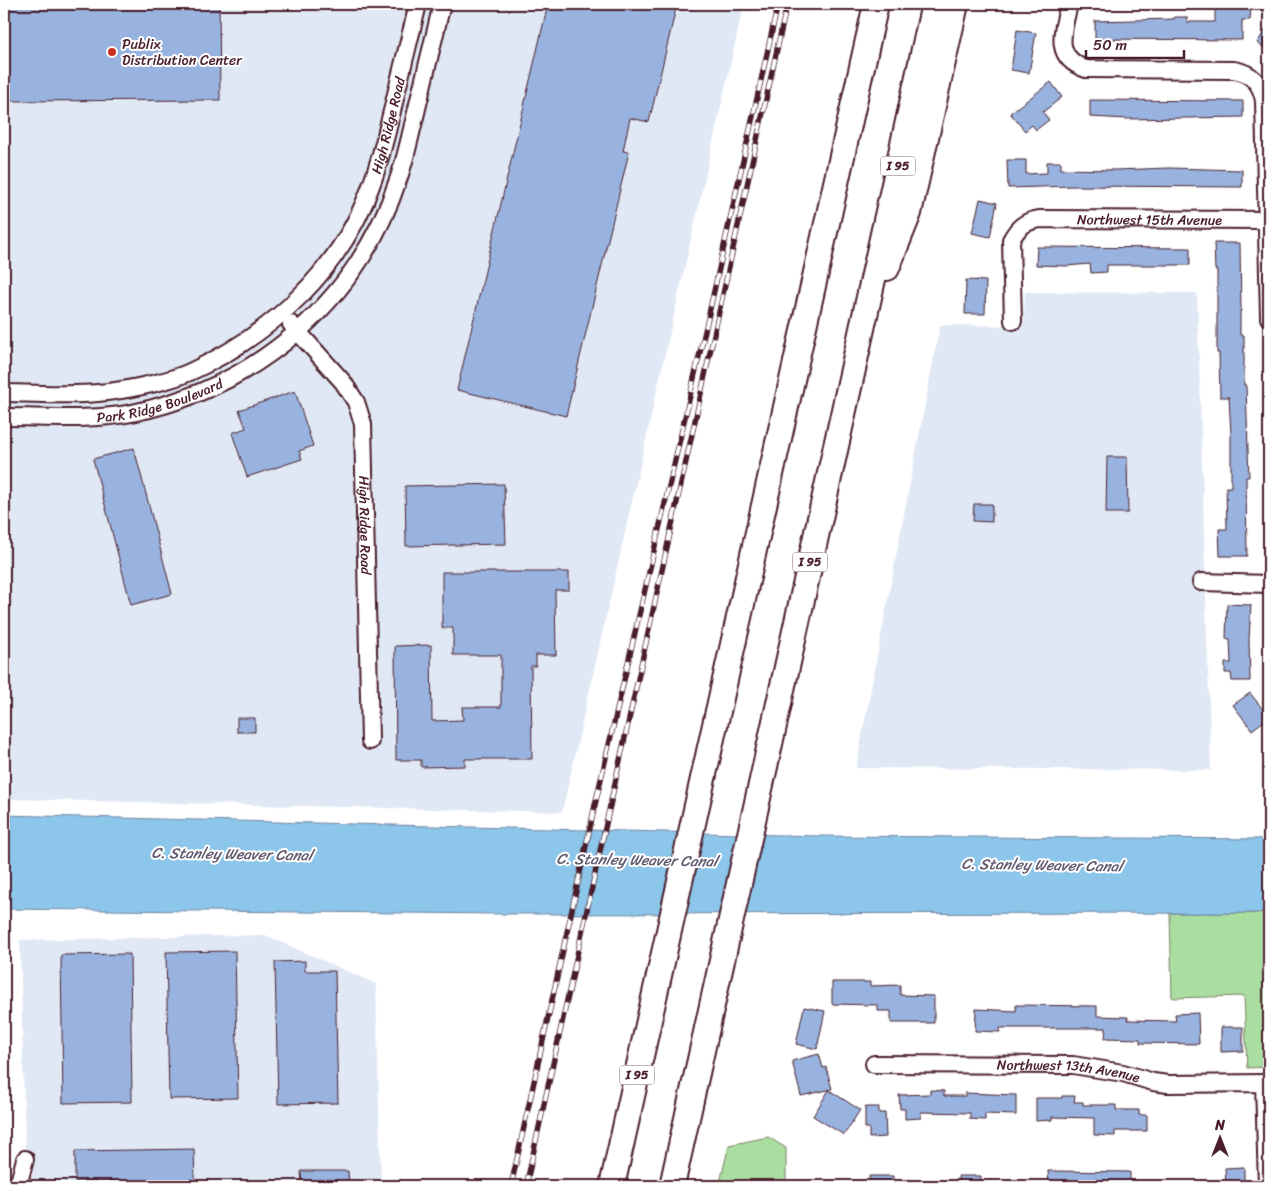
<svg xmlns="http://www.w3.org/2000/svg" width="1273" height="1190" viewBox="0 0 1273 1190" font-family="Sriracha,sans-serif">
<style>
.built{fill:#e0e8f5}
.green{fill:#aadea0;stroke:#7a7e66}
.water{fill:#8cc6eb;stroke:#72839e}
.building{fill:#98b3df;stroke:#4a1f2b}
.lines{fill:none;stroke-linecap:round;stroke-linejoin:round}
.minor-casing{stroke:#4a1f2b;stroke-width:20}
.highway-casing{stroke:#4a1f2b;stroke-width:28}
.minor{stroke:#fff;stroke-width:16}
.highway{stroke:#fff;stroke-width:24}
.rail-casing{stroke:#4a1f2b;stroke-width:5.5}
.rail{stroke:#fff;stroke-width:4;stroke-dasharray:11;stroke-linecap:butt}
.poi-dot{fill:#c8321e;stroke:#fff;stroke-width:2}
.labels{text-anchor:middle;dominant-baseline:central;stroke-width:4;stroke-linejoin:round;paint-order:stroke}
.shield{fill:#fff;stroke:#80626b;stroke-width:1}
.shield-label{font-size:12px;font-weight:bold;fill:#4a1f2b}
.poi-label{font-size:14px;fill:#4a1f2b;stroke:#fff;text-anchor:start}
.street-label{font-size:14px;fill:#4a1f2b;stroke:#fff}
.water-label{font-size:15px;font-style:italic;fill:#61596e;stroke:#fff}
</style>
<rect width="100%" height="100%" fill="#fff"/>
<filter id="ink" filterUnits="userSpaceOnUse"><feTurbulence type="fractalNoise" baseFrequency=".02" numOctaves="2"/><feDisplacementMap in="SourceGraphic" scale="10" xChannelSelector="R" yChannelSelector="G"/><feConvolveMatrix kernelMatrix="1 2 1 2 8 2 1 2 1" color-interpolation-filters="sRGB"/></filter>
<g filter="url(#ink)">
<path class="built" d="M4 4H744L562 812 4 799Z
M1025 292 1197 293 1211 770 856 768 940 325 1023 326Z
M265 935 376 984 381 1186H26L20 940Z"/>
<path class="green" d="M1170 913H1269V1067L1247 1068 1244 996 1172 998Z
M768 1137 786 1148V1186H719L729 1145Z"/>
<path class="water" d="M4 815 819 836 1269 839V913L500 914 4 909Z"/>
<path class="building" d="M4 4H219L220 100 4 101Z
M548 4H677L649 122 630 118 623 151 629 152 566 416 457 390Z
M1239 7H1251L1250 20H1242V40L1095 39V21L1174 19V17H1187V22H1215V8H1239Z
M1269 24V51L1257 43Z
M1017 30 1036 33 1029 73 1011 70Z
M1051 82 1062 97 1043 112 1049 120 1036 130 1032 125 1025 131 1010 113Z
M1090 100 1243 101V117L1128 119 1090 117Z
M1007 160H1026V174L1047 173V162H1061V169L1115 170 1169 168 1242 170V187L1073 186 1008 188Z
M980 199 997 203 990 237 972 233Z
M1214 243H1240L1241 311H1240V335H1244V385H1246L1248 449 1249 477H1246L1247 556H1220L1219 529H1227L1226 487H1231V435L1229 397H1220L1219 353H1217V270H1215Z
M1037 247 1190 248V265H1107V272L1091 273 1090 264 1066 266 1036 265Z
M966 280 986 281 985 314H965Z
M295 391 313 446 299 451 302 459 247 477 232 433 246 428 239 410Z
M134 448 172 594 131 605 93 459Z
M1107 457H1127L1128 513H1106Z
M504 484 506 544 406 546 405 486Z
M974 504H992V522L973 521Z
M442 572H569V590H555L556 655H536V666H531L532 759H465V766L421 767V760H396L395 646 431 645 432 721 463 720 462 707H501V655H453V628H442Z
M1227 604 1251 605 1249 640 1250 681H1232L1231 673H1225V663H1231L1230 639H1226Z
M1250 693 1269 717 1252 730 1233 705Z
M237 718H255V732H237Z
M235 951 238 1098 169 1099 166 952Z
M130 954 132 1102 63 1103 61 955Z
M305 961V971H335L338 1103 278 1104 275 962Z
M832 982H870V986L900 985V995L934 996V1023H891V1011H878V1005L832 1004Z
M1016 1005 1097 1006V1016L1128 1017 1127 1020 1176 1021 1175 1014 1198 1013 1199 1044 1140 1043V1039L1105 1038 1106 1028H1000V1032L975 1031 976 1009 1016 1011Z
M804 1007 825 1011 817 1049 796 1044Z
M1221 1027H1243V1051L1221 1052Z
M819 1054 823 1068 826 1067 832 1089 801 1096 792 1061Z
M829 1090 860 1110 844 1135 813 1116Z
M930 1090 944 1091V1096H965V1093L1016 1095V1115L985 1114V1120L970 1119V1113L921 1112V1118L905 1119V1109H900L899 1095 930 1094Z
M1062 1096H1075L1074 1102H1083V1105H1116V1110H1139V1115H1147V1131H1115V1136L1094 1135V1118L1052 1117V1120L1036 1121V1098H1062Z
M865 1107H879V1113H885L886 1137 869 1138V1128H865Z
M194 1149 195 1180 75 1182V1151Z
M1244 1167V1186H1226L1225 1168Z
M301 1171H348L349 1186H302Z
M1048 1171 1130 1172V1186H1049Z
M869 1176H893V1186H870Z
M958 1176H981V1186H959Z"/>
<g class="lines">
<defs>
<g id="minor">
<path d="M1069 4C1063 31 1052 57 1086 69L1234 70C1252 73 1261 83 1264 101L1269 318"/>
<path id="s1" d="M1013 321 1011 240C1018 227 1025 221 1040 219L1267 220"/>
<path id="s2" d="M291 324 343 382 356 402 363 424 370 741"/>
<path id="s3" d="M4 393C35 393 67 396 98 393 123 391 168 382 190 372 271 335 343 268 372 183 381 158 387 132 393 107 401 72 410 38 418 4"/>
<path id="s4" d="M4 417C46 417 91 421 132 413 257 387 358 301 398 180 405 161 409 141 414 121 423 82 433 43 442 4"/>
<path d="M1201 582 1269 584"/>
<path id="s5" d="M874 1064 1073 1065 1123 1073 1153 1082 1168 1084 1264 1083 1269 1084"/>
<path d="M1264 1083 1267 1186"/>
<path d="M18 1186 25 1159"/>
</g>
<path id="highway" d="M887 268 909 213 956 4
M612 1186 876 4
M672 1186 934 4"/>
</defs>
<use href="#minor" class="minor-casing"/>
<use href="#highway" class="highway-casing"/>
<use href="#minor" class="minor"/>
<use href="#highway" class="highway"/>
<defs>
<path id="rail" d="M511 1186 595 805 708 318 778 4
M526 1186 787 4"/>
</defs>
<use href="#rail" class="rail-casing"/>
<use href="#rail" class="rail"/>
</g>
</g>
<circle class="poi-dot" cx="112" cy="52" r="5"/>
<g class="labels">
<g class="shield">
<rect x="880.5" y="156.5" width="35" height="19" rx="4"/>
<rect x="792.5" y="552.5" width="35" height="19" rx="4"/>
<rect x="619.5" y="1065.5" width="35" height="19" rx="4"/>
</g>
<g class="shield-label">
<text x="898" y="166">I 95</text>
<text x="810" y="562">I 95</text>
<text x="637" y="1075">I 95</text>
</g>
<g class="poi-label">
<text x="122" y="44">Publix<tspan x="122" dy="16">Distribution Center</tspan></text>
</g>
<g class="street-label">
<text stroke="none"><textPath href="#s3" startOffset="518">High Ridge Road</textPath></text>
<text stroke="none"><textPath href="#s1" startOffset="228">Northwest 15th Avenue</textPath></text>
<text stroke="none"><textPath href="#s4" startOffset="158">Park Ridge Boulevard</textPath></text>
<text stroke="none"><textPath href="#s2" startOffset="226">High Ridge Road</textPath></text>
<text stroke="none"><textPath href="#s5" startOffset="195">Northwest 13th Avenue</textPath></text>
</g>
<g class="water-label">
<text transform="translate(232 854) rotate(1)">C. Stanley Weaver Canal</text>
<text transform="translate(637 860) rotate(1)">C. Stanley Weaver Canal</text>
<text transform="translate(1042 865) rotate(1)">C. Stanley Weaver Canal</text>
</g>
</g>
<rect width="1273" height="1190" fill="none" stroke="#fff" stroke-width="20"/>
<rect x="10" y="10" width="1253" height="1170" fill="none" stroke="#4a1f2b" stroke-width="2" filter="url(#ink)"/>
<g transform="translate(1220 1138)" stroke="#ffffff" stroke-width="4" paint-order="stroke">
<path d="M0-4L9 19L0 12L-9 19Z" fill="#4a1f2b"/>
<text y="-8" font-size="14" font-weight="bold" text-anchor="middle" fill="#4a1f2b">N</text>
</g>
<path d="M1086 50v8h98v-8" fill="none" stroke="#4a1f2b" stroke-width="2.5"/>
<text x="1093" y="50" font-size="15" fill="#4a1f2b" stroke="#ffffff" stroke-width="4" paint-order="stroke">50 m</text>
</svg>
